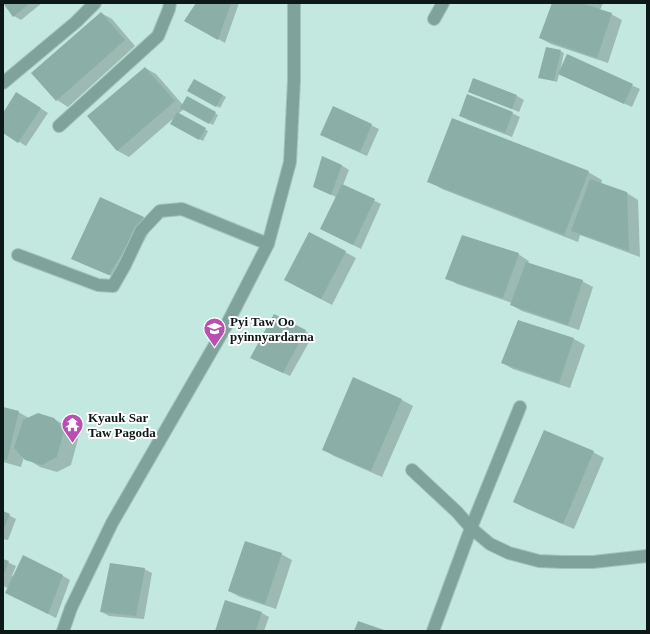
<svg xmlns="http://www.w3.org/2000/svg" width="650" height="634" viewBox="0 0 650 634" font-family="'Times New Roman',serif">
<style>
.shadow{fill:#0003}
.building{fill:#8bafa7}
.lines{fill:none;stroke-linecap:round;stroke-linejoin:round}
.minor-casing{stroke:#a2c3bb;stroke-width:14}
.minor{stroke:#7fa39b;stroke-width:12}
.labels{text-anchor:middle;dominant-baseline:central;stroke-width:4;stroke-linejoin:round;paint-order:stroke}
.poi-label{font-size:13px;font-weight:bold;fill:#0c1917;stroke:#fff;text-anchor:start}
</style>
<rect width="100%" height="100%" fill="#c3e8df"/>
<path class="shadow" d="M4 3H42L21 20 14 16Z
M197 3H239L225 43 185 20Z
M553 3H603L600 10 611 14 622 20 608 63 551 44 540 38Z
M101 13 112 19 135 46 68 107 57 100Z
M560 51 564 53 560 71 568 56 640 89 632 107 559 74 557 82 540 77Z
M145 68 156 74 183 105 187 97 218 115 213 125 184 109 178 114 208 131 203 141 171 124 175 117 129 157 118 151 89 117Z
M194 80 226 97 220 108 189 91Z
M469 91 517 96 524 100 519 112 477 95Z
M24 98 48 113 26 146 3 132V115Z
M334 107 379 129 367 156 329 139Z
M512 113 520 117 512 137 468 120 460 115Z
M341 165 349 170 343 185 381 204 361 249 321 229 336 197 322 190Z
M588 172 602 180 601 184 627 193 638 200 640 257 580 235 578 242 442 189 428 181Z
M100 198 144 218 154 224 121 280 83 264 72 258Z
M345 252 356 258 332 305 296 286Z
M518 254 529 261 528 263 582 281 593 287 579 330 522 311 511 305 512 303 457 284 447 278Z
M519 321 574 339 585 345 570 388 513 369 502 363Z
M305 331 313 335 290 376 259 362Z
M354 379 402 400 413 406 382 477 334 456 323 449Z
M3 408 18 412 29 418 54 419 68 427 78 439 71 465 57 472 40 467 24 457 21 467 3 462Z
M593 452 604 458 574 529 525 508 514 502Z
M3 512 16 519 8 540 3 539Z
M281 554 292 560 276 609 240 597 229 591Z
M3 560 16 566 12 576 14 577 63 576 70 580 56 618 13 596 8 588 3 586Z
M144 569 152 573 144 619 109 616 102 612Z
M262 613 269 617 264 631H216Z"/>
<path class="building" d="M3 3H30L13 17Z
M196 3H231L218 40 184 21Z
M552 3H581L612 13 597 58 539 38Z
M101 12 125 40 56 101 31 73Z
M546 47 561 50 554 81 538 78Z
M567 54 633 84 624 104 558 74Z
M145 67 175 101 117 151 87 116Z
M473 78 517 95 512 109 468 92Z
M194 79 223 95 216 107 187 91Z
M16 92 41 108 18 143 3 133V113Z
M467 94 513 112 505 133 459 116Z
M187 96 216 112 209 124 180 108Z
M333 106 372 124 360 152 320 135Z
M177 112 206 128 199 140 170 124Z
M452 118 589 171 564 235 427 182Z
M322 156 342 165 331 195 313 187Z
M590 179 627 192 629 251 571 231Z
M342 184 375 199 353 245 320 229Z
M100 197 144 217 109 275 71 259Z
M309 232 346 251 321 299 284 280Z
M462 235 519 253 503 298 445 279Z
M526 262 583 280 568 325 510 305Z
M274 314 306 330 283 373 250 358Z
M518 320 574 338 559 383 501 363Z
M353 377 402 399 371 471 322 450Z
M3 407 19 411 7 460 3 459Z
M38 413 54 418 64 430 57 457 42 465 25 460 14 448 23 420Z
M544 430 594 451 563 524 513 502Z
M3 511 10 514 3 530Z
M245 541 282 553 265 604 228 591Z
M23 555 63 575 48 614 5 593Z
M3 559 9 561 3 576Z
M110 563 145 568 136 616 100 612Z
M225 600 262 612 256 631H215Z
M358 621 387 631H354Z"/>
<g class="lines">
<defs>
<path id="minor" d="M434 19 443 3
M3 83 76 22 95 3
M59 126 158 36 169 9 170 3
M18 255 98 285 113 286 125 265 141 231 160 211 182 209 268 244
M412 470 457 512 471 528 490 544 509 553 539 561 562 562H593L647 556
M63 631 71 608 112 523 227 324 268 244 290 162 294 80V3
M433 631 471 528 520 407"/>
</defs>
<use href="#minor" class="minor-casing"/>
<use href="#minor" class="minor"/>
</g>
<defs>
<symbol id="school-pin" viewBox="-11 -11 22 30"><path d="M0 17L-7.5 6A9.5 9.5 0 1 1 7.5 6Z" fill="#b84fb2" stroke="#fff"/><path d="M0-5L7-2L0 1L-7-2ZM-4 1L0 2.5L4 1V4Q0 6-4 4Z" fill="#fff"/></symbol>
<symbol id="temple-pin" viewBox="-11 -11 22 30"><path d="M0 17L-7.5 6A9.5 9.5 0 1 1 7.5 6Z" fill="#b84fb2" stroke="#fff"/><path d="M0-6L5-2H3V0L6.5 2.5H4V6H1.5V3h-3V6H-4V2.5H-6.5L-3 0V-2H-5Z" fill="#fff"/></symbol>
</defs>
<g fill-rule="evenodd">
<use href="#school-pin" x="202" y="316" width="25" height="34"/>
<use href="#temple-pin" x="60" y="412" width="25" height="34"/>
</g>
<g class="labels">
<g class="poi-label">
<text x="230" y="321">Pyi Taw Oo<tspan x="230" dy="15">pyinnyardarna</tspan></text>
<text x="88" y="417">Kyauk Sar<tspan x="88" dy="15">Taw Pagoda</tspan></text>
</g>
</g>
<rect width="650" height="634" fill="none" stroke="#0c1917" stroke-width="8"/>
</svg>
